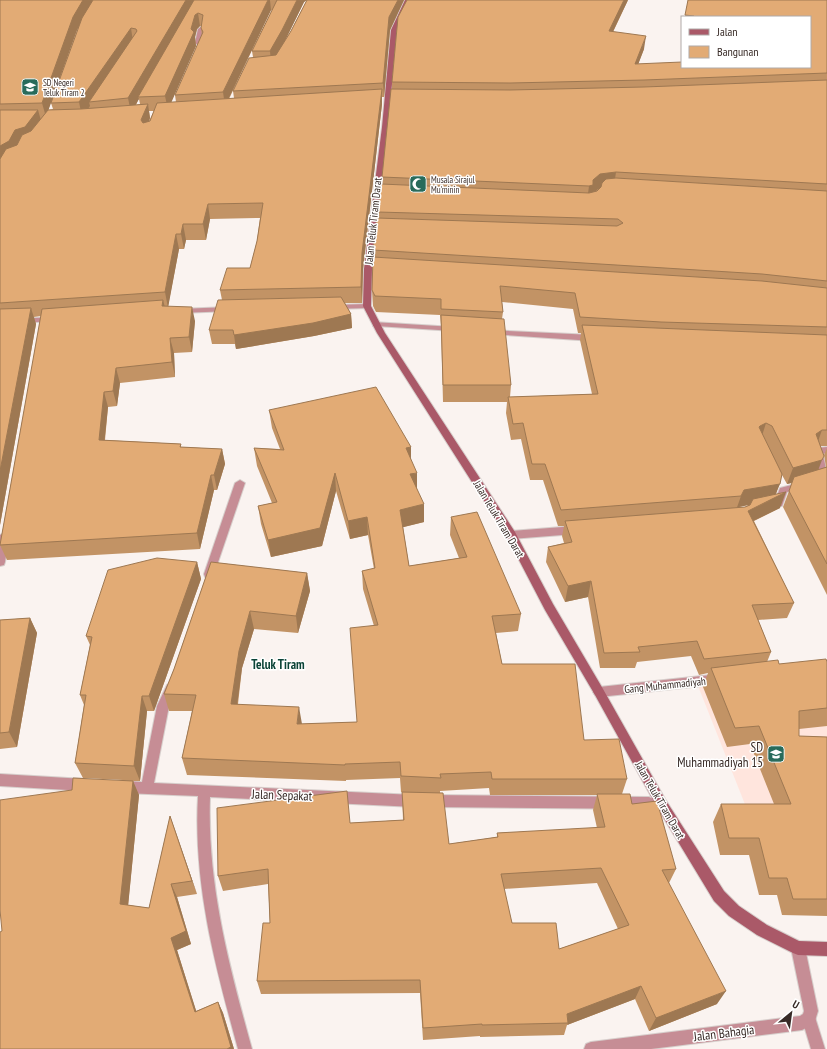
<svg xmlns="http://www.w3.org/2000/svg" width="827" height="1049" viewBox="0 0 827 1049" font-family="'PT Sans Narrow',sans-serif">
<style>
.built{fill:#ffe5dd}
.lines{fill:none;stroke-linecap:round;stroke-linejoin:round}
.lane-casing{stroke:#d7cfcc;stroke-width:2}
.street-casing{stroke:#d7cfcc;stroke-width:2}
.secondary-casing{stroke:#d7cfcc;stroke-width:2}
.lane{fill:#c68d95;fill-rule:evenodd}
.street{fill:#c68d95;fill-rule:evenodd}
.secondary{fill:#aa5968;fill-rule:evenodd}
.wall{fill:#c29365;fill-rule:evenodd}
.shaded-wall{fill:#9e7852}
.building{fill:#e2ab75;stroke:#9e7852;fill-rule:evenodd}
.labels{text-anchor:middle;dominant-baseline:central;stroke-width:3;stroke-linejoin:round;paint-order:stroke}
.far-poi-label{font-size:9px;fill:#372a26;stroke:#fff;text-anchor:start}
.street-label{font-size:11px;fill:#372a26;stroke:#fff}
.quarter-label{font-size:13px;font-weight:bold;fill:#0b4438;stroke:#fff}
.near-poi-label{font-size:13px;fill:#372a26;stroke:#fff;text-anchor:end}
.near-street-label{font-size:13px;fill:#372a26;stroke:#fff}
</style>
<rect width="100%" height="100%" fill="#faf3f0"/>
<path class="built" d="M827 672V821L754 827 698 686Z"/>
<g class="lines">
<defs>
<path id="lane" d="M809 1012 814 1014 825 1049H811L802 1019 804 1014Z"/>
<path id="street" d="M201 27 204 29 201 42 204 45 200 55 197 57 194 55 198 45 195 43 198 29Z
M367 304 371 306 370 308 333 309 329 307 333 305Z
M229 307 233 309 232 311 179 313 175 311 179 309Z
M53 317 57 319 56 321 0 324V320Z
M373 322 454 327 458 329 454 331 376 326H373Z
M488 330 593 335 597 338 593 341 491 334 487 332Z
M827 447V453L822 454C826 464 827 472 823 482L820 483 815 480 819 472 811 451 816 448Z
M240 480 245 483 214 574 213 577H205L204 574 235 483Z
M803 482 808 485 806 487 787 492 782 506H774L772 504 775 501 780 488Z
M575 526 579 527 580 530 579 533 575 534 511 539 507 538 506 535 507 532 511 531Z
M4 533 8 534 9 537 5 562 4 565 0 566V535Z
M720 674 724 676 726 679 724 682 720 684 599 697 595 695 593 692 595 689 599 687Z
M171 683 175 685 177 688 169 706 154 783 415 795 419 797 421 801 419 805 415 807 210 797C207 884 229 966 252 1049H238C215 965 193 884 198 796L123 793 119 791 117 787 119 783 123 781 142 782 157 706 167 685Z
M0 774 85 779 89 781 91 785 89 789 85 791 0 786Z
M431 795 649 797 653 799 655 803 653 807 649 809 431 807 427 805 425 801 427 797Z
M798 941 803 943 805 948 818 1011 814 1024 802 1030 651 1049H584L586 1044 591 1042 800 1016 803 1014 804 1011 791 948 793 943Z"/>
<path id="secondary" d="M405 0H411L397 30 388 127 372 269 371 306 385 333 515 532 553 604 603 689 665 799 724 891 739 906 767 925 799 941 827 942V956L798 955 793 953 757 935 729 916 714 901 657 807 595 695 545 610 507 537 377 333 363 306 364 269 382 127 391 30Z"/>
</defs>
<use href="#lane" class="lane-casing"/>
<use href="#street" class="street-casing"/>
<use href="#secondary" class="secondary-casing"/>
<use href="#lane" class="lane"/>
<use href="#street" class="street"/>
<use href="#secondary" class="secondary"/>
</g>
<path class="wall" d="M0 0H307L304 2 284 42 291 31 307 0H404L390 30 384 97H382V104L363 269 362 303H345L351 314 352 328 314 336 236 349 235 344H212L209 330 222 300 220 290 250 268 257 241 260 218 210 219 206 240H186L184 249H179L168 306 195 321 192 352 174 353 175 377 120 383 117 406 108 407 105 440 181 444V447L222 449 225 464 217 490H214L200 549 7 560 0 545 41 316 34 317 36 324 0 525ZM271 10H272L252 51 253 57 233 91 234 98 229 99ZM80 23 51 103 53 109 48 110 77 30ZM200 26H201V28L202 36 175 95 176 102H171L196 46 195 37 197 29ZM139 99 140 104 136 105 138 100ZM149 111H154L149 121 150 118Z
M628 0 613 32 644 49 638 64 810 67V17H685L688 0H827V446H820L818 470 826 467 824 455 827 448V595L783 507 792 483 787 484 782 475 776 494 780 508 754 521 794 603 787 618 758 620 771 652 767 662 779 664 827 662V726L799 729V736L827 737V916L782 915 777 895H759L749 855H720L713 822 721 804H774L750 744 727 747 703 687 708 673 699 675 691 656 637 662 635 668H600L588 597 565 602 546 562 548 547 564 543 562 536 564 526H558L543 480H530L521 439 511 440 506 413 507 402H443L441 325 440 315 376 312 373 306 372 290 373 250 378 218V212L382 184V177L392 89V82ZM502 302 573 309 578 333H581L580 340 592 394 510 397 511 385 502 319 503 312ZM750 504 745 507H738H739Z
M269 410 411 447V460L424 522 403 527 409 566 459 558 450 535 451 517 521 614 518 631 496 633 502 664 627 779 622 794 632 804 676 869 669 883 717 1004 649 1031 635 999 567 1025 564 1035 480 1037V1036L423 1040 420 993 261 994 257 981 270 923 268 884 223 891 218 876 350 823 403 820 402 792H401L400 778 346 780V781L187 775 182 758 192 711H169L164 694 174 669 211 562 307 573 310 591 298 633 254 629 242 668 238 704 302 724 357 722 374 626 363 589 362 571 374 569 368 535 350 539 336 491 322 546 271 557 261 524 258 506 272 503 257 466 254 448 280 449 272 428ZM489 788 490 795H597L593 810 597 828 497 833V837L449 844 440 793V791ZM597 883 618 929 559 949 512 923 504 889Z
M197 562 201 579 154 711H147L140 781H133L139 795 128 905 149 908 170 816 197 894 177 897 191 944 177 950 196 1011 218 1002 223 1013 234 1049 2 931 72 790 123 780 83 778 75 763 84 705 80 695 90 645 86 636Z
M30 618 37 633 17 747 0 749V620Z"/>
<path class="shaded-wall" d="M83 0H93L77 30 46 117 42 103 73 17Z
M186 0H195L138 97 139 99 131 113 128 98Z
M268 0H270L271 10 225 106 223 92Z
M297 0H307L304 2 284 43 271 64 270 51Z
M398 0H404L390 30 384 97 383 83 389 17Z
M624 0H628L607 44 609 31Z
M198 13 200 26 197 29 195 37 196 46 168 110 165 96 191 29 195 15Z
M131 28 133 42 89 102 90 106 82 117 79 102Z
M646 36 644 49 633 78 635 64Z
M382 89V104L363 269 362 303 361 287 362 253Z
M148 104 150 118 144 134 141 120Z
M38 110 42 124 0 167V146L15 130Z
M616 172 614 186 598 189 591 195 587 201 589 186 593 180 600 174Z
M208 204 210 219 206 240 203 224Z
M183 224 186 240 184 249 181 234Z
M176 234 179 249 168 308 165 292Z
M163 300 167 315 162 306Z
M192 307 195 321 192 352 189 337Z
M31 308 36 324 0 525V471Z
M351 314 352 328 314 336 236 349 234 335Z
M170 338 174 353 175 377 172 362Z
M116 368 120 383 117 406 113 391Z
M104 392 108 407 103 455 99 440Z
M766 423 761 439 754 442 760 426Z
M822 430 816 447V434Z
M411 447V465L406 448Z
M222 449 225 464 217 490 214 475Z
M822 460 816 476 787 484 793 468Z
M335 473 336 491 322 546 271 557 268 540Z
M417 473V491L410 474Z
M211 475 214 490 200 549 197 533Z
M780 484 774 498 786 492 780 508 743 526 748 511 769 501 739 507 735 513 741 496 744 490Z
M424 504V522L400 528V510Z
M367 517 368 535 350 539 348 521Z
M197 562 201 579 154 711 149 696Z
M307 573 310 591 298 633 296 616Z
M591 581 588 597 565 602 568 586Z
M250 611 254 629 242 668 235 721 231 704 239 651Z
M30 618 37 633 17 747 9 732Z
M142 696 147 711 140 781 134 766Z
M299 707 302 724 299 741 297 724Z
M133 781 139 795 127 917 120 904Z
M170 816 175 830 197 894 192 881Z
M171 884 177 897 191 944 177 950 200 1023 195 1012 171 938Z
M641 986 635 999 567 1025 568 1023 567 1014Z
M726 991 717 1004 649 1031 656 1018Z
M218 1002 223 1013 234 1049H227Z"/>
<path class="building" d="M0 0H83L73 17 42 103 0 104Z
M93 0H186L128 98 89 102 137 31 136 29 131 28 79 102 51 103 82 18Z
M194 0H268L223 92 175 95 203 32 201 28 203 15 198 13 195 15 191 29 194 32 165 96 138 97Z
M277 0H297L282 30 270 51H252Z
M307 0H398L389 17 383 83 233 91 249 58 276 55 291 31Z
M407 0H624L609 31 646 36 635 64 682 62V67H810V17H695L694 16 685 15 688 0H827V73L644 80 510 83 392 82 398 17Z
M827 80V184L616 172 600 174 593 180V185L589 186 382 177 391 89 510 90 644 87Z
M382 89 362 253 361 287 220 290 227 268H250L257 241 263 203 208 204 203 224H183L181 234H176L165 292 0 303V159L6 149 17 145 22 135 31 131 48 110 81 109 148 104 141 120 143 123 150 121 157 103Z
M0 110H38L25 127 15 130 9 141 0 146Z
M616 178 827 191V281L762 274 373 250 377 218 617 226 623 223 618 219 378 212 381 184 589 193 597 191 601 187 602 183 606 179Z
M373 257 762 281 827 288V327L661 322 580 317 575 293 500 286 503 312 441 309V299L375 296 372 290Z
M341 297 351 314 313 323 234 335 233 330H209L218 300Z
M163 300 162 306 192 307 189 337 170 338 172 362 116 368 113 391 104 392 99 440 181 444 180 447 222 449 214 475H211L197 533 0 545 42 309Z
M31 308 0 471V309Z
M441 315 504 319 511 385H443Z
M582 325 827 335V430H822L816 434 824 456 822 460 793 468 772 426 766 423 760 426 759 427 782 474 780 484 744 490 741 496 561 510 545 464H532L523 423 513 424 508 397 598 394Z
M376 387 411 447 406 448 417 473 410 474 424 504 400 510 409 566 467 557 451 517 477 512 521 614 492 616 502 664H575L584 740 619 739 627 779H492L491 772 440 774 441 778 401 776 400 762 345 764V765L182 758 196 695 164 694 174 669 211 562 307 573 296 616 250 611 239 651 231 704 299 707 297 724 357 722 350 628 378 625 362 571 375 568 367 517 348 521 335 473 320 528 268 540 258 506 277 502 254 448 284 450 269 410Z
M827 467V564L789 491 794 477Z
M786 492 748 511 794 603 752 605 771 652 704 659 697 641 638 647 640 652 604 653 591 581 568 586 548 547 572 542 565 521 745 507 750 505 753 499Z
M157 558 197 562 149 696H142L134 766 75 763 86 695H80L92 637 86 636 108 570Z
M30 618 9 732 0 733V620Z
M826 659 827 662V708L799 711V736L827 737V899H793L787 878H769L759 838H729L721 804H791L759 726 735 728 711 668 778 660 779 664Z
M73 778 133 781 120 904 149 908 170 816 192 881 171 884 186 931 171 938 195 1012 218 1002 231 1047 227 1049H0V932L2 931 0 910V800L72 790Z
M347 791 350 823 404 820 402 792 443 793 449 844 498 837 497 833 605 827 597 794H630L632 804 657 801 676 869 662 870 726 991 656 1018 641 986 567 1014 568 1023 482 1025V1024L423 1028 420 980 257 981 263 923H270L268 869 218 876 217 808ZM601 868 629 925 559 949 556 923H512L501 874Z"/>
<defs>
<symbol id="school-square" viewBox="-11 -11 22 22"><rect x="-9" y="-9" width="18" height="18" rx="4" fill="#286b5b" stroke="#fff"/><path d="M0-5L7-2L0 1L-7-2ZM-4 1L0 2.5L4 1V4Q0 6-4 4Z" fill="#fff"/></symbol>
<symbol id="mosque-square" viewBox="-11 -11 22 22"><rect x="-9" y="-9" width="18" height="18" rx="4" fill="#286b5b" stroke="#fff"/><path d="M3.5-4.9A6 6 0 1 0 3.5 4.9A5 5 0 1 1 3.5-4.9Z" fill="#fff"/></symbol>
</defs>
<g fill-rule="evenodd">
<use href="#school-square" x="20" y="77" width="20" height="20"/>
<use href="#mosque-square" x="408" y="174" width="20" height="20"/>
<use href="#school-square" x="766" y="744" width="20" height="20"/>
</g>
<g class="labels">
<g class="far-poi-label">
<text x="43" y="82">SD Negeri<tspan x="43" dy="10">Teluk Tiram 2</tspan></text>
<text x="431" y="179">Musala Sirajul<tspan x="431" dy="10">Mu'minin</tspan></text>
</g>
<g class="street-label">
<text transform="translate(373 221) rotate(-84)">Jalan Teluk Tiram Darat</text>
<text transform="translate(499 519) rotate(59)">Jalan Teluk Tiram Darat</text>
<text transform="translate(665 685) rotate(-6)">Gang Muhammadiyah</text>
<text transform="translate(660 800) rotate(60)">Jalan Teluk Tiram Darat</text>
</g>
<g class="quarter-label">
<text x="278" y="664">Teluk Tiram</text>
</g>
<g class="near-poi-label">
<text x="763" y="747">SD<tspan x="763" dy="15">Muhammadiyah 15</tspan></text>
</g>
<g class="near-street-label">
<text transform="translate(282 795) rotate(2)">Jalan Sepakat</text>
<text transform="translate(724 1033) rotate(-7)">Jalan Bahagia</text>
</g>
</g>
<rect x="681" y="16" width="130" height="52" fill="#ffffff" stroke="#afaaa8"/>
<rect x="689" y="29" width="20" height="6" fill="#aa5968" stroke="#afaaa8"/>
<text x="717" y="36" font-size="12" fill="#372a26">Jalan</text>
<rect x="689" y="46" width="20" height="12" fill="#e2ab75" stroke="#afaaa8"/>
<text x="717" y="56" font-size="12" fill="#372a26">Bangunan</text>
<g transform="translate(791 1013) rotate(29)" stroke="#ffffff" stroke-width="3" paint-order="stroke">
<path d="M0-3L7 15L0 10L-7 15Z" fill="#372a26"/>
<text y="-6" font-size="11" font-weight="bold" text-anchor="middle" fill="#372a26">U</text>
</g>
</svg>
